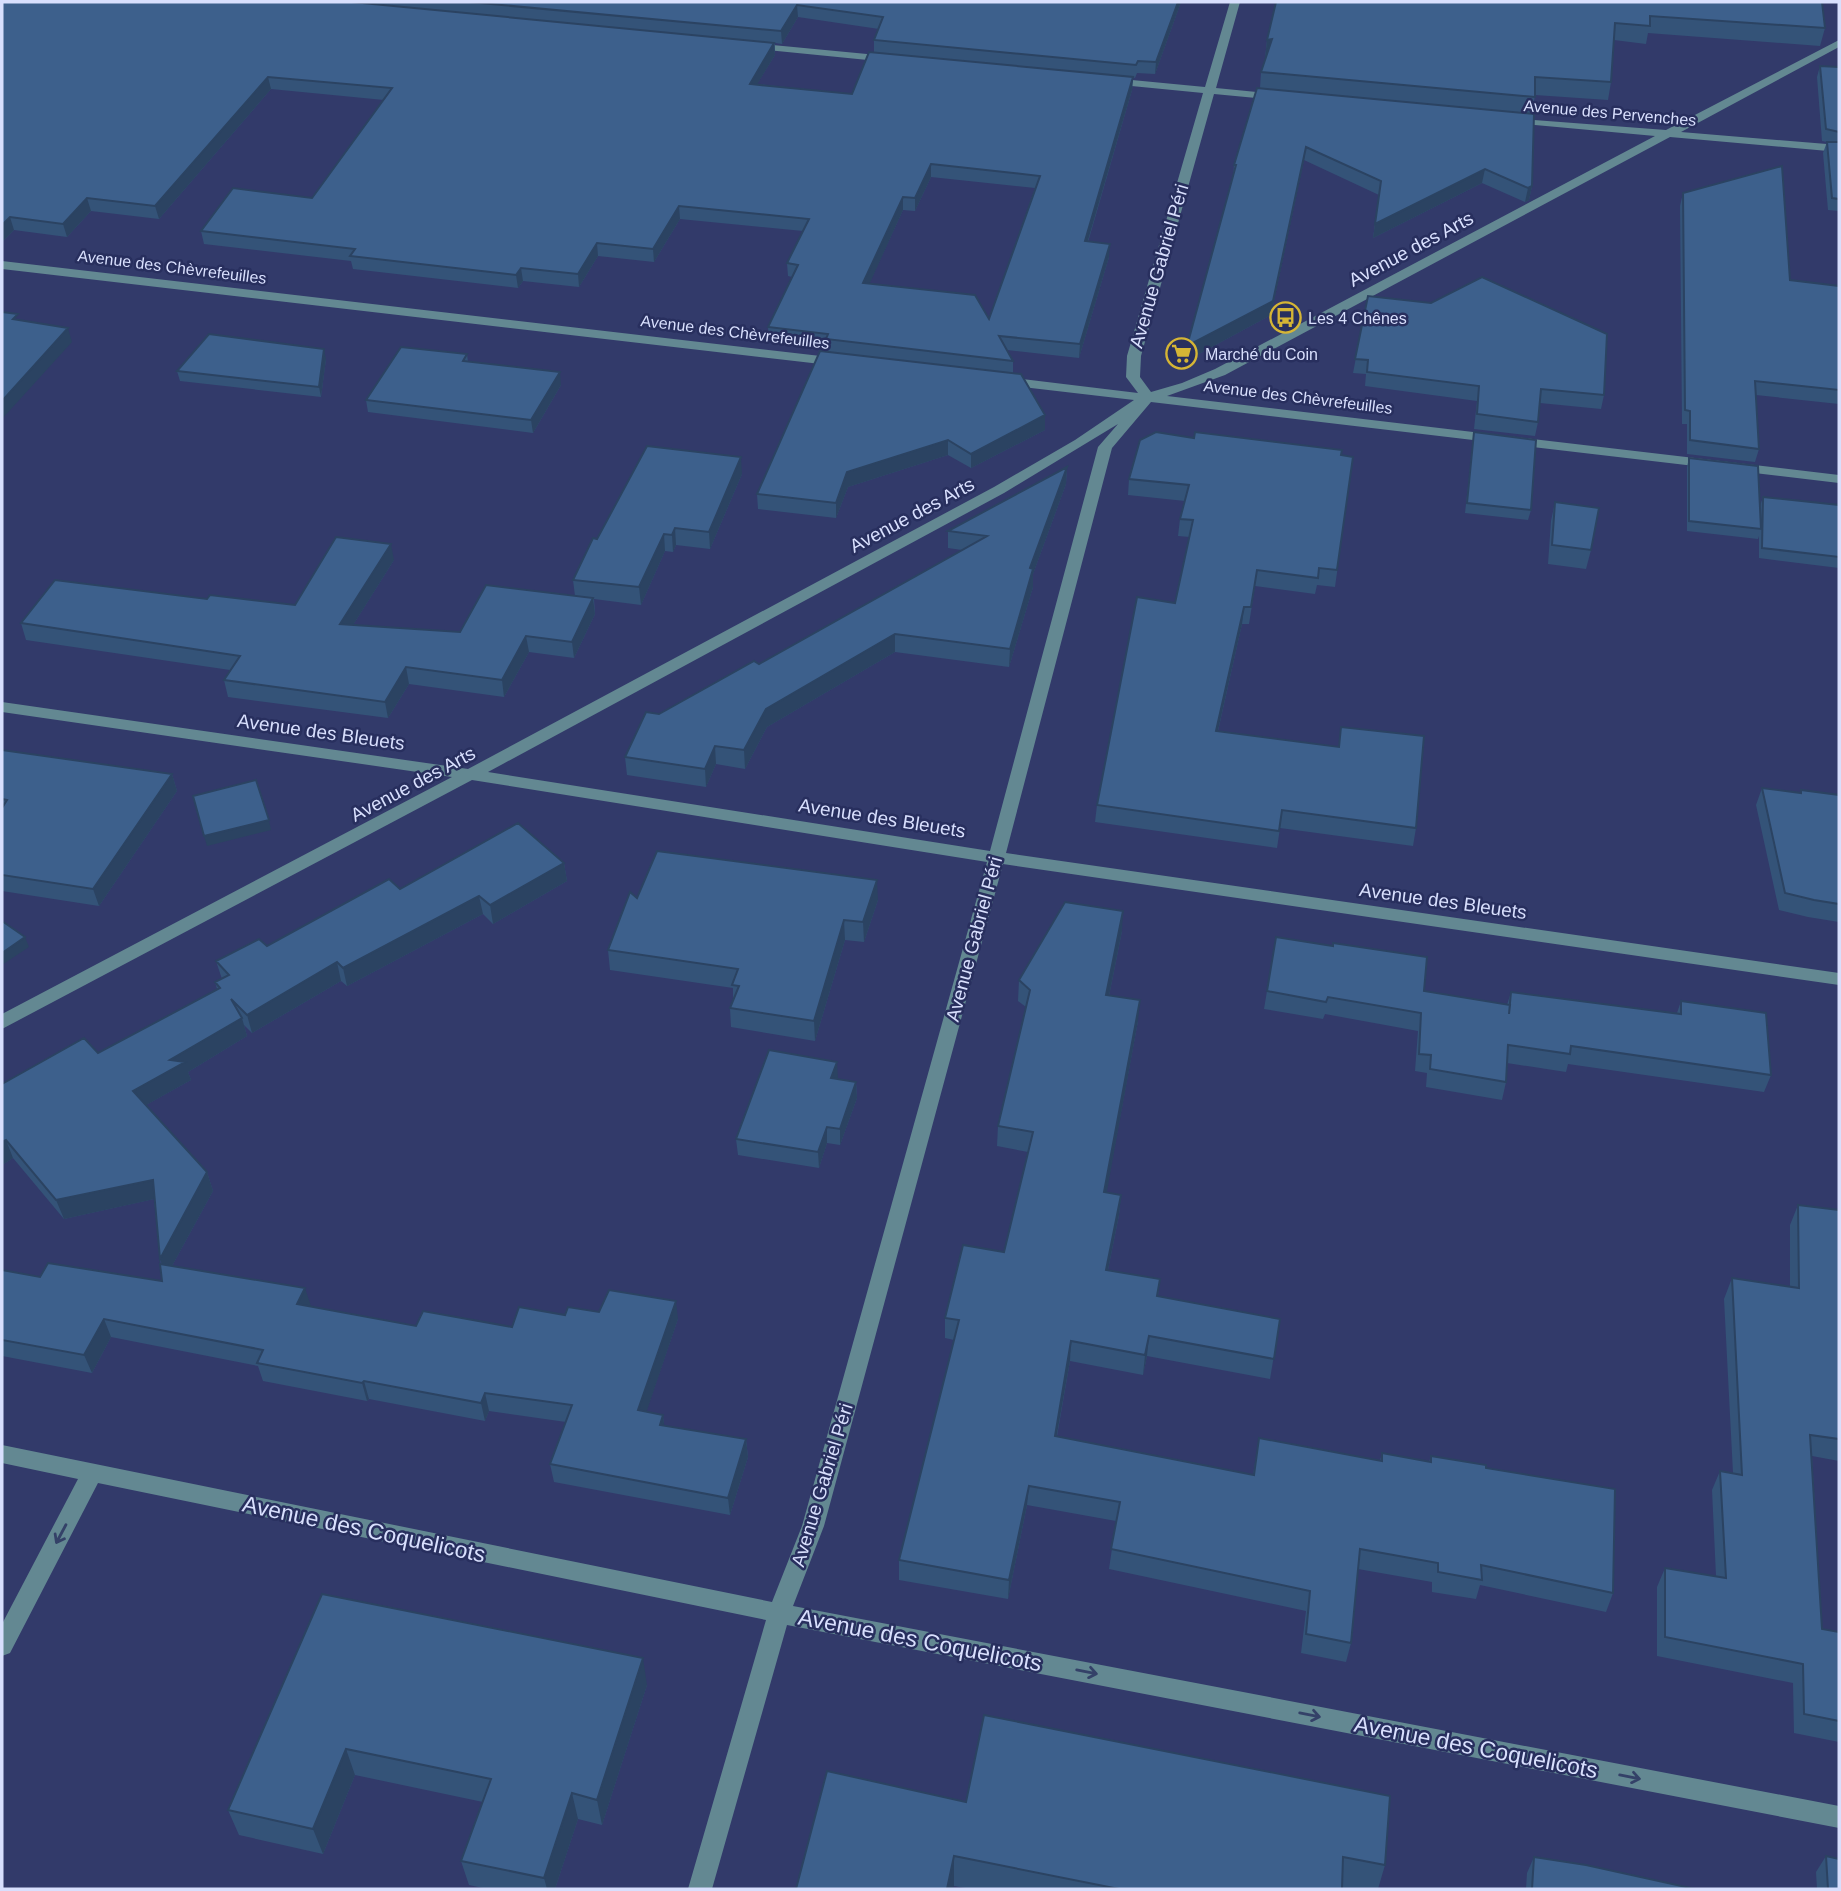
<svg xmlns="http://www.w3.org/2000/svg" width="1841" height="1891" viewBox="0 0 1841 1891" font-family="Arial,sans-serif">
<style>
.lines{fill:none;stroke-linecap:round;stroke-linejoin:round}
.minor{fill:#638892;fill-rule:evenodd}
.wall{fill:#345378;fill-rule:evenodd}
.shaded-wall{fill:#2b4362}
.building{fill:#3d608c;stroke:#2b4362;stroke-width:2;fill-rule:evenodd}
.oneway{stroke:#344168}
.labels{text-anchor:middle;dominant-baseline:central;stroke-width:5;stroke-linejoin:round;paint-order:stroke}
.far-street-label{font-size:16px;fill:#d8dffd;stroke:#282f5e}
.far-poi-label{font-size:16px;fill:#d8dffd;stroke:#282f5e;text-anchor:start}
.street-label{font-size:19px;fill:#d8dffd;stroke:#282f5e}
.near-street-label{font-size:23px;fill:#d8dffd;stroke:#282f5e}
</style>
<rect width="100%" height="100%" fill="#323a6a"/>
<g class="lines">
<path class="minor" d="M1230 2H1240L1216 88 1278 94 1284 97 1278 100 1214 94 1141 356 1140 377 1151 392 1182 383 1215 369 1655 136 1512 123 1506 120 1508 118 1666 130 1839 40V47L1681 132 1839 145V152L1670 137 1225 375 1167 396 1839 475V483L1151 402 1112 448 1006 853 1839 973V985L1003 864 824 1526 793 1606 1839 1806V1828L787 1625 712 1889H688L766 1620 98 1483 10 1653 2 1656V1624L78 1479 2 1463V1445L772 1602 802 1526 987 862 472 780 2 1029V1014L452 777 2 712V702L468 769 994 487 1075 440 1134 400 1005 385 998 381 1005 377 1138 393 1126 377 1127 356 1203 93 1111 84 1105 81 1111 78 1205 87ZM1118 424 1098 447 990 851 488 772 1004 493Z
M752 43 888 56 894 59 888 62 748 48V44Z
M2 261 838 358 845 362 838 366 2 269Z"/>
</g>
<path class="wall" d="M2 2H1181L1155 74 1137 73 1135 78 1133 77 1132 90 1088 242 1109 257 1079 358 1007 350 1013 361V373L1045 430 971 468 948 455 848 487 836 518 758 509 757 494 826 352V347L769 340 768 327 792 277 788 276 787 263 803 231 680 219 654 262 598 256 579 287 523 281 518 288 353 269 351 261 204 244 201 231 312 198 384 100 271 89 159 219 91 211 67 237 14 230 2 242ZM798 17 879 29 874 40V52L852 94 757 84 775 55V43L782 44ZM931 177 1035 188 989 319 869 284 903 210 915 211Z
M1822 2 1825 28 1820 46 1648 33 1646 44 1614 40 1611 82 1608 100 1535 95 1532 114V186L1529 200 1525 202 1482 183 1373 238 1379 195 1304 160 1271 315 1186 361 1187 346 1233 179 1234 165 1260 88 1261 72 1266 58H1265L1267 40Z
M1820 66 1839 67V211L1828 210 1823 153 1827 142 1822 141 1817 77Z
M1683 193 1790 280 1839 286V404L1756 395 1759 449 1755 462 1687 454V424H1682L1680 206Z
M1368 296 1604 395 1601 409 1540 403 1538 422 1535 436 1474 429 1477 401 1365 386 1366 374 1353 373Z
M467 354 468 362 561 385 533 433 368 412 366 400Z
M326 359 321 397 180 381 177 371Z
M1474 432 1531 510 1528 520 1465 513Z
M1341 455 1353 457 1335 587 1317 585 1315 594 1255 586 1249 624H1242L1218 731 1416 828 1413 846 1280 828 1277 848 1095 822 1097 805 1175 603 1190 537 1178 536 1180 519 1185 501 1128 495 1129 479Z
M1689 458 1760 506 1763 497 1839 505V568L1759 558V536L1758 539 1687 531V467Z
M1067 467 1066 484 1033 574V587L1009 667 895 652 767 727 745 769 716 764 706 787 627 775 625 757 659 714 759 664 962 550 948 548V531Z
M742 474 710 549 676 545 673 552 665 551 641 605 594 599 595 614 574 658 529 652 504 697 409 684 388 718 228 697 224 680 230 670 26 640 21 623 207 599 295 605 394 560 353 625 460 632 575 596 573 580 597 539Z
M1555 502 1591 550 1586 569 1548 564 1551 521Z
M2 750 172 774 177 791 99 906 2 891Z
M1762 788 1800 793 1801 790 1839 795V922L1808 917 1779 910 1756 805Z
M564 863 567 881 493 924 483 914 347 986 341 981 252 1033 244 1025 247 1036 188 1072 191 1080 146 1105 207 1172 213 1191 172 1266 310 1307 416 1326 512 1327 565 1315 599 1312 678 1319 646 1412 663 1415 664 1426 746 1439 748 1457 730 1515 554 1482 550 1464 566 1422 489 1411 485 1421 369 1399 367 1401 263 1381 258 1366 111 1337 92 1373 2 1356V1270L40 1277 162 1281 161 1264 160 1259 154 1199 64 1219 13 1158 2 1165V1084L98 1053 217 989 215 982 222 979 216 961 267 946 400 889Z
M637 898 878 900 864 942 845 940 815 1041 731 1027 730 1008 733 999V988L610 970 608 950Z
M1122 931 1109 996 1138 1021 1106 1193 1121 1195 1119 1215 1108 1270 1160 1279 1158 1296 1280 1319 1270 1379 1147 1356 1143 1375 1070 1361 1057 1436 1253 1475 1259 1438 1380 1461 1382 1453 1429 1462 1431 1456 1486 1468 1613 1593 1606 1612 1480 1585 1476 1599 1432 1592V1582L1358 1569 1351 1643 1346 1662 1301 1653 1306 1611 1109 1569 1116 1521 1027 1505 1008 1599 899 1580V1560L954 1340 945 1338V1318L1004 1252 1028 1152 997 1146 998 1126 1026 1007 1018 1001 1019 980Z
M1276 937 1424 991 1507 1005 1511 992 1677 1013 1681 1001 1771 1075 1764 1092 1568 1064 1566 1072 1507 1063 1506 1082 1502 1100 1426 1087 1427 1073 1415 1071 1418 1031 1325 1014 1323 1019 1264 1009Z
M837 1062V1079L856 1082 857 1098 840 1145 827 1143 819 1168 738 1155 736 1139Z
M1798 1205 1839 1210V1461L1812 1456 1822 1629 1839 1632V1742L1794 1733 1793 1683 1657 1656V1587L1665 1568 1716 1576 1712 1490 1720 1471 1733 1473 1724 1299 1732 1278 1790 1287V1225Z
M322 1594 647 1685 602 1825 578 1819 555 1889H487L469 1885 461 1861 483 1802 355 1775 323 1854 239 1835 228 1810Z
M984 1715 1385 1865 1378 1889H1349L1342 1888V1889H971L954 1886 796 1889 966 1802Z
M1826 1856 1839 1889H1817L1816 1872Z
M1534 1857 1695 1889H1526L1527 1873Z"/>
<path class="shaded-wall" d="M1178 2H1181L1155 74 1156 62Z
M797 5 798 17 782 44 781 31Z
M1272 39 1270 57 1265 58 1267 40Z
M774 43 775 55 750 96V84Z
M268 77 271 89 159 219 155 206Z
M1133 77 1132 90 1084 254 1085 241Z
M1306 147 1304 160 1271 315 1186 361 1187 346Z
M931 164V177L915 211V198Z
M1485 169 1482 183 1373 238 1375 224Z
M1532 186 1529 200 1525 202 1528 188Z
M903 197V210L864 296 863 283Z
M87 198 91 211 67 237 63 224Z
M679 206 680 219 654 262 653 249Z
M10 217 14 230 2 242V225Z
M597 243 598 256 579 287 578 274Z
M1110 244 1109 257 1079 358 1080 344Z
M521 268 523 281 518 288 516 275Z
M68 328 72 342 2 419V401Z
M324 349 326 359 321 397 319 387Z
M560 372 561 385 533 433 531 420Z
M1045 415V430L971 468V454Z
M948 440V455L848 487 836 518V503L847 472Z
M741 457 742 474 710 549 709 532Z
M1067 467 1066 484 1033 574V587L1009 667 1010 649 1030 568Z
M675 528 676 545 673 552 672 535Z
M664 534 665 551 641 605 639 587Z
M391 544 394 560 343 641 340 624Z
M593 598 595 614 574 658 572 642Z
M1244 607 1242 624 1214 748 1216 731Z
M895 634V652L767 727 745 769 744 750 766 709Z
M526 636 529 652 504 697 502 680Z
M406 667 409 684 388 718 385 702Z
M715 746 716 764 706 787 705 769Z
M172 774 177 791 99 906 93 889Z
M269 820 271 830 207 846 204 836Z
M564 863 567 881 493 924 490 905Z
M877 880 878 900 864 942 863 922Z
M479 896 483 914 347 986 343 968Z
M1123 911 1122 931 1105 1016 1106 995Z
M844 920 845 940 815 1041 814 1021Z
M25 937 29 947 2 965V953Z
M337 962 341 981 252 1033 247 1015Z
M1140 1000 1138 1021 1103 1213 1104 1192Z
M242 1018 247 1036 188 1072 191 1080 139 1109 133 1091 170 1060Z
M837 1062 838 1078 832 1094 831 1078Z
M856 1082 857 1098 840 1145V1129Z
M827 1127V1143L819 1168 818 1152Z
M6 1140 13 1158 2 1165V1142Z
M207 1172 213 1191 166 1277 160 1259Z
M153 1180 159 1198 64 1219 56 1200Z
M1121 1195 1119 1215 1104 1290 1106 1270Z
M305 1288 311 1306 302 1322 297 1304Z
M676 1301 678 1319 641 1428 638 1410Z
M104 1319 111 1337 92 1373 84 1355Z
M1149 1336 1147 1356 1143 1375 1145 1355Z
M1071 1341 1070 1361 1053 1456 1055 1436Z
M364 1381 369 1399 367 1401 362 1383Z
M485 1393 489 1411 485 1421 481 1403Z
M663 1415 665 1432 660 1425Z
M746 1439 748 1457 730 1515 728 1498Z
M1029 1486 1027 1505 1008 1599 1009 1580Z
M643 1658 647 1685 602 1825 597 1800Z
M346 1749 355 1775 323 1854 313 1829Z
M572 1793 578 1819 555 1889H547L544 1878Z
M954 1856V1886L953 1889H947Z"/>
<path class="building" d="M2 2H352L774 43 750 84 852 94 869 52 1133 77 1085 241 1110 244 1080 344 999 336 1013 361 826 339 828 334 768 327 798 265 787 263 809 219 679 206 653 249 597 243 578 274 521 268 516 275 350 256 355 249 201 231 233 188 312 198 392 88 268 77 155 206 87 198 63 224 10 217 2 225ZM931 164 1040 176 989 319 975 295 863 283 903 197 915 198Z
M469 2H1178L1156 62 1138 61 1136 65 874 40 883 17 797 5 781 31Z
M1276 2H1822L1825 28 1650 16V26L1615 23 1611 82 1535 77V97L1261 72 1272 39 1267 40Z
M1820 66 1839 67V132L1826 129Z
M1257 88 1534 114 1532 186 1528 188 1485 169 1375 224 1381 181 1306 147 1273 301 1187 346 1236 165H1234Z
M1827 142H1839V199L1832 198Z
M1782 166 1790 280 1839 286V390L1755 381 1759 449 1690 440V411L1685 410 1683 193Z
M1482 277 1607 334 1604 395 1541 389 1538 422 1477 414 1479 386 1367 372 1368 360 1355 359 1368 296 1431 303Z
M2 312 18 314 13 319 68 328 2 401Z
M209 334 324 349 319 387 177 371Z
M401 347 467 354 463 361 560 372 531 420 366 400Z
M820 351 1021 374 1045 415 971 454 948 440 847 472 836 503 757 494Z
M1156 432 1194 438 1195 432 1342 450 1341 455 1353 457 1337 570 1319 568 1318 578 1257 570 1251 607H1244L1216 731 1339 747 1341 727 1424 736 1416 828 1282 810 1279 831 1097 805 1137 597 1175 603 1193 520 1180 519 1189 485 1129 479 1140 440Z
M1474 432 1536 440 1531 510 1467 503Z
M647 446 741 457 709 532 675 528 672 535 664 534 639 587 573 580 593 538 597 539Z
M1689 458 1758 466 1761 529 1689 521Z
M1067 467 1030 568 1033 569 1010 649 895 634 766 709 744 750 715 746 705 769 625 757 646 712 659 714 754 661 759 664 987 536 948 531Z
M1763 497 1839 505V557L1762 548Z
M1555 502 1599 508 1591 550 1552 545Z
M336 537 391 544 340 624 460 632 486 585 593 598 572 642 526 636 502 680 406 667 385 702 224 680 240 656 21 623 55 580 207 599 210 595 295 605Z
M2 750 172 774 93 889 2 875V808L7 800 2 799Z
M256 780 269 820 204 836 193 796Z
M1762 788 1801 793V790L1839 795V904L1814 900 1785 893Z
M518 823 564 863 490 905 479 896 343 968 337 962 247 1015 231 999 242 1018 170 1060 185 1062 133 1091 207 1172 160 1259 153 1180 56 1200 6 1140 2 1142V1084L84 1038 98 1053 220 988 215 982 229 975 216 961 259 939 267 946 389 879 400 889Z
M657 851 877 880 863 922 844 920 814 1021 730 1008 739 986 732 985 738 969 608 950 630 892 637 898Z
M1065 902 1123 911 1106 995 1140 1000 1104 1192 1121 1195 1106 1270 1160 1279 1157 1296 1280 1319 1274 1359 1149 1336 1145 1355 1071 1341 1055 1436 1254 1475 1259 1438 1382 1461V1453L1431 1462V1456L1486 1465V1468L1615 1489 1613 1593 1481 1565 1482 1580 1438 1572V1563L1360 1549 1351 1643 1306 1634 1310 1591 1111 1549 1120 1502 1029 1486 1009 1580 899 1560 959 1320 945 1318 963 1245 1004 1252 1033 1132 998 1126 1030 990 1019 980Z
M2 921 25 937 2 953Z
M1276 937 1333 946V943L1427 957 1424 991 1510 1005 1509 1014 1511 992 1681 1014V1001L1766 1013 1771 1075 1571 1046 1570 1054 1508 1045 1506 1082 1430 1069 1431 1055 1419 1054 1421 1013 1328 997 1326 1002 1267 991Z
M769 1050 837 1062 831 1078 856 1082 840 1129 827 1127 818 1152 736 1139Z
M1798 1205 1839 1210V1439L1810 1435 1822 1629 1839 1632V1721L1804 1714 1803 1664 1665 1637V1568L1726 1578 1720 1471 1742 1475 1732 1278 1799 1288Z
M48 1263 162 1281 160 1264 305 1288 297 1304 416 1326 423 1311 512 1327 519 1307 565 1315 568 1307 599 1312 609 1290 676 1301 638 1410 663 1415 660 1425 746 1439 728 1498 550 1464 572 1405 485 1393 481 1403 364 1381 362 1383 257 1363 263 1350 104 1319 84 1355 2 1340V1270L40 1277Z
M322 1594 643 1658 597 1800 572 1793 544 1878 461 1861 491 1779 346 1749 313 1829 228 1810Z
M984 1715 1390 1796 1385 1865 1343 1857 1342 1889H1119L954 1856 947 1889H796L827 1771 966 1802Z
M1826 1856 1839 1859V1889H1828Z
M1534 1857 1586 1865 1695 1889H1532Z"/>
<defs><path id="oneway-shaft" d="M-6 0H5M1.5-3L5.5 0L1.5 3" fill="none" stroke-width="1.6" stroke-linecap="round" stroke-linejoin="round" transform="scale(1.75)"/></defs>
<g class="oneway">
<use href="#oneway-shaft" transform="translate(61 1534) rotate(118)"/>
<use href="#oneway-shaft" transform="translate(1087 1672) rotate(11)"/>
<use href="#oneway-shaft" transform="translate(1310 1715) rotate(11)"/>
<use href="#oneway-shaft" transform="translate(1630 1777) rotate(11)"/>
</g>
<defs>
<symbol id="bus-ring" viewBox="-11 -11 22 22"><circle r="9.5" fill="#282f5e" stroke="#d5b535" stroke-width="1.5"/><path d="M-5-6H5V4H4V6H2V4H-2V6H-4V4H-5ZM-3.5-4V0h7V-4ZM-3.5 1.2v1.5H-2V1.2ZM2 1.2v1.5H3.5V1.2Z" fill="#d5b535"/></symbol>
<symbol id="supermarket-ring" viewBox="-11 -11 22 22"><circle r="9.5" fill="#282f5e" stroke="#d5b535" stroke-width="1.5"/><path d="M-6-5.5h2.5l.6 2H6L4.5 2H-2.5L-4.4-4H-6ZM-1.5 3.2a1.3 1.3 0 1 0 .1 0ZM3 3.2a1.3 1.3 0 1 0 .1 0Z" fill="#d5b535"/></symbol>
</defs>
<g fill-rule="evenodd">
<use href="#bus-ring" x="1268" y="300" width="35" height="35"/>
<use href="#supermarket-ring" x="1164" y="336" width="35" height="35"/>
</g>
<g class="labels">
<g class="far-street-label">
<text transform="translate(1610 113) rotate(5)">Avenue des Pervenches</text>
<text transform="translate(172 267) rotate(7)">Avenue des Chèvrefeuilles</text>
<text transform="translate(735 332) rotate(7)">Avenue des Chèvrefeuilles</text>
<text transform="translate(1298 397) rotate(7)">Avenue des Chèvrefeuilles</text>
</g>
<g class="far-poi-label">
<text x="1308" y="318">Les 4 Chênes</text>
<text x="1205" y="354">Marché du Coin</text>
</g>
<g class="street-label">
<text transform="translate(1411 249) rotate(-28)">Avenue des Arts</text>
<text transform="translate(1159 266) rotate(-74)">Avenue Gabriel Péri</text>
<text transform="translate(912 515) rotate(-28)">Avenue des Arts</text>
<text transform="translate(321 732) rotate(8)">Avenue des Bleuets</text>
<text transform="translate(413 784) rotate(-28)">Avenue des Arts</text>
<text transform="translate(882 818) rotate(9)">Avenue des Bleuets</text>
<text transform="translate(1443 901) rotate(8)">Avenue des Bleuets</text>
<text transform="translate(974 939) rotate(-75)">Avenue Gabriel Péri</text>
<text transform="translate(822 1485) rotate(-73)">Avenue Gabriel Péri</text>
</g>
<g class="near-street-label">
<text transform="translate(364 1529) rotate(12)">Avenue des Coquelicots</text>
<text transform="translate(920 1640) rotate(11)">Avenue des Coquelicots</text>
<text transform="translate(1476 1747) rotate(11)">Avenue des Coquelicots</text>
</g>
</g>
<rect width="1841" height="1891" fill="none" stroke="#d8dffd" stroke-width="7"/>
</svg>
